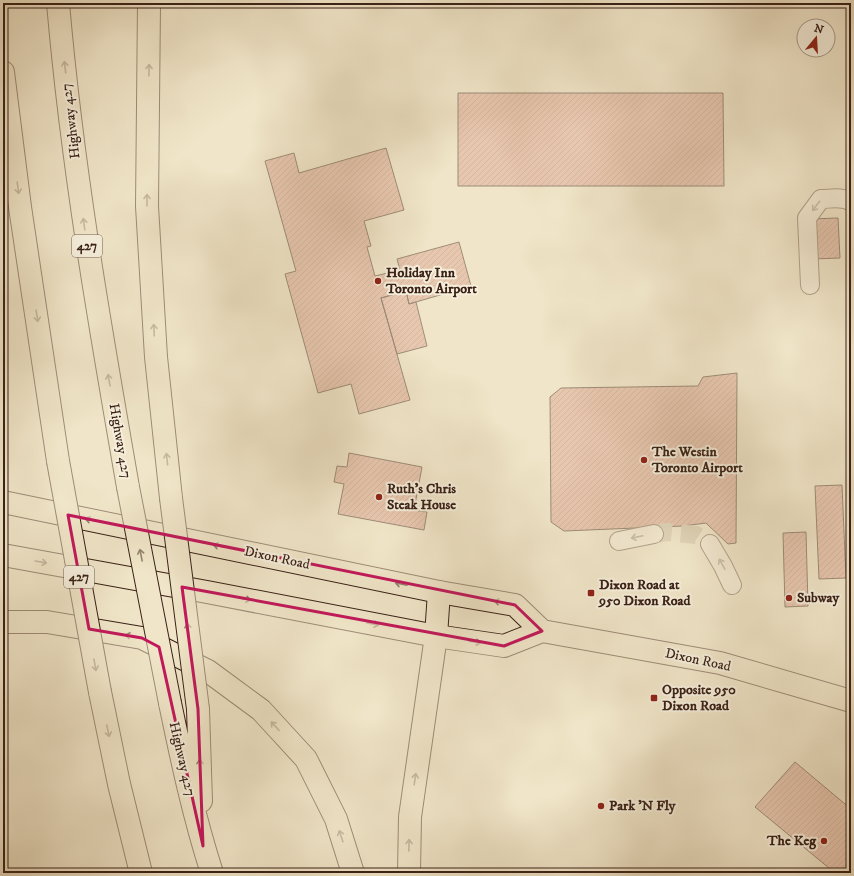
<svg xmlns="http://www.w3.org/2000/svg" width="854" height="876" viewBox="0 0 854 876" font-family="'IM FELL DW Pica',serif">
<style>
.building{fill:url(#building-hatch);stroke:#3a2117}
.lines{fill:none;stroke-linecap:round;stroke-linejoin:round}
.minor-tunnel{stroke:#ccbea5;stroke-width:18;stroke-dasharray:18 9;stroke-linecap:butt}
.minor-casing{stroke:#685243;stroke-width:20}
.major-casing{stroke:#3a2117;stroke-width:24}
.highway-casing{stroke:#3a2117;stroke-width:24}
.minor{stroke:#f5eedb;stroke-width:18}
.major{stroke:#f0e5c8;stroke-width:22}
.highway{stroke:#f0e5c8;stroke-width:22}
.highway-bridge-casing{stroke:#3a2117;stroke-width:24;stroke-linecap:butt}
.highway-bridge{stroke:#f0e5c8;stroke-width:22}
.oneway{stroke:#958370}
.oneway2{stroke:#a19283}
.marked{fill:none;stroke:#c2185b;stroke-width:3;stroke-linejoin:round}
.poi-dot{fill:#8f2418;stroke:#f5eedb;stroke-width:1.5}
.labels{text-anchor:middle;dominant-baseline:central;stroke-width:4;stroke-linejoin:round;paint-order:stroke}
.shield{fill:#f5eedb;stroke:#725e52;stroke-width:1}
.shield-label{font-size:13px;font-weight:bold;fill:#3a2117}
.street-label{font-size:14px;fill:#3a2117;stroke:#f5eedb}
.poi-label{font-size:14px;font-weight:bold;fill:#3a2117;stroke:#f5eedb;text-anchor:start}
</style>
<defs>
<pattern id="building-hatch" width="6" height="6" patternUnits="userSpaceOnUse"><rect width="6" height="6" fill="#dda291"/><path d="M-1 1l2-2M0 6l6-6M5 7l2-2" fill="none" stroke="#b48475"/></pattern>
</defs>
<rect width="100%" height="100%" fill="#f0e5c8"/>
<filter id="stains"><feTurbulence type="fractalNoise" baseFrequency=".005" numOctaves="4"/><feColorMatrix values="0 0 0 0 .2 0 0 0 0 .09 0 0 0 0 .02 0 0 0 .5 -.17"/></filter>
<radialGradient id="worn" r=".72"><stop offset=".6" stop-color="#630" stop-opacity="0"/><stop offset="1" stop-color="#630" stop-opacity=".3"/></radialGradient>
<path class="building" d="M458 93H723L724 186H458Z
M386 148 404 210 364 221 371 246 367 247 375 276 400 270 397 259 459 242 471 286 409 304 406 291 381 298 410 400 359 414 351 384 318 393 285 274 296 271 265 161 294 153 299 173Z
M838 218 840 258 812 259 811 219Z
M406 291 409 304 416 302 427 346 397 354 381 298Z
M737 373 736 543 728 544 706 523 683 526 564 531 551 522 550 397 561 388 698 386 703 377Z
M349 453 422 467 414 510 427 512 424 530 338 514 344 484 334 482 337 466 347 467Z
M842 485 846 578 819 579 815 486Z
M806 532 808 606 785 607 783 533Z
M795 762 851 809V873H835L755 807Z"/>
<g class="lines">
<path class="minor-tunnel" d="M654 534 667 532 696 535 710 544"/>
<defs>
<path id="minor" d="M810 285 807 218 821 199C830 199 843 196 851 202
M619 541 654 534
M710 544 723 566 732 585"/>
<path id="major" d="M3 502 439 592 515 605 542 631
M3 555 207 592 436 636 504 646 542 631 720 663 851 701"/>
<path id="highway" d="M58 3C72 166 100 327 128 487
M149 3 147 206 156 357 171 498
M3 72 20 207 58 461
M3 622H47L142 638 208 671 261 710 306 759 336 819 353 873
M100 692 119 784 141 873
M170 703C182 761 194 817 212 873
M198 709 201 801
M409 873 410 817 436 636 439 592"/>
</defs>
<use href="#minor" class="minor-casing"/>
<use href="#major" class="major-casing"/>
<use href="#highway" class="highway-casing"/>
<use href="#minor" class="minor"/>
<use href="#major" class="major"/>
<use href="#highway" class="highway"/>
<defs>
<path id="highway-bridge" d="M58 461 100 692
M128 487 170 703
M171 498 198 709"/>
</defs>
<use href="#highway-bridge" class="highway-bridge-casing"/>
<use href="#highway-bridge" class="highway-bridge"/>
</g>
<defs><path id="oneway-shaft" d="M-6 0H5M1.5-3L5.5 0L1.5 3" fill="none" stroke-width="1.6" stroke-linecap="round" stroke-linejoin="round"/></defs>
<g class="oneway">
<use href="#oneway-shaft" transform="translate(65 67) rotate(-97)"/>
<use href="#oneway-shaft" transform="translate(149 70) rotate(-89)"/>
<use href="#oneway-shaft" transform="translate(18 188) rotate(82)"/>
<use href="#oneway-shaft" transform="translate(147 200) rotate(-90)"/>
<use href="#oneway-shaft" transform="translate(84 224) rotate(-98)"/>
<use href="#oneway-shaft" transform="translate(37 316) rotate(81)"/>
<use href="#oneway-shaft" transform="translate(154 330) rotate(-93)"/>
<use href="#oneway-shaft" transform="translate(109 380) rotate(-100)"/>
<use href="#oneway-shaft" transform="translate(167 459) rotate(-96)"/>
<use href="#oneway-shaft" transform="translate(91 520) rotate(-168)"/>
<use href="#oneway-shaft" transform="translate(219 546) rotate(-168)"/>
<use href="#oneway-shaft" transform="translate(141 555) rotate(-101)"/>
<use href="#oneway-shaft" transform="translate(41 562) rotate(10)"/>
<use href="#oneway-shaft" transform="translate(401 584) rotate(-168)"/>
<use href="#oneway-shaft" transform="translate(245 599) rotate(11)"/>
<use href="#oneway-shaft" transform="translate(500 602) rotate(-170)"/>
<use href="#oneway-shaft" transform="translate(373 624) rotate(11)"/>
<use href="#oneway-shaft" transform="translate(188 629) rotate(-97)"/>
<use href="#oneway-shaft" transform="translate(131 636) rotate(-171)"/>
<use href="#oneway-shaft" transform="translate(475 642) rotate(8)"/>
<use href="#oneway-shaft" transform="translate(95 665) rotate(80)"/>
<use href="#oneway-shaft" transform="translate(275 726) rotate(-133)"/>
<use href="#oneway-shaft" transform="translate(108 731) rotate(78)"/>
<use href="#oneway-shaft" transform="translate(200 765) rotate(-91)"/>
<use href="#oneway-shaft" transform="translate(415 779) rotate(-82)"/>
<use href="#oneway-shaft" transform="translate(341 836) rotate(-108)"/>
<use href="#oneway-shaft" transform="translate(409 845) rotate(-89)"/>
</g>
<g class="oneway2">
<use href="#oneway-shaft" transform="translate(816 206) rotate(127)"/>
<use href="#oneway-shaft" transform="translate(637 537) rotate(168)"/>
<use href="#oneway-shaft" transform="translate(722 564) rotate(-119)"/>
</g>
<path d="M0 0H854V876H0ZM68 515 515 605 542 631 504 646 182 587 198 709 203 846 159 647 142 638 89 629Z" fill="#f0e5c8" fill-opacity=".55" fill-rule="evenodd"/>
<path class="marked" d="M68 515 515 605 542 631 504 646 182 587 198 709 203 846 159 647 142 638 89 629Z"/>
<g class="poi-dot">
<circle cx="378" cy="281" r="4"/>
<circle cx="644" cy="460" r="4"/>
<circle cx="379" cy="497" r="4"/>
<rect x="587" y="589" width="8" height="8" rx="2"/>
<circle cx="789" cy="598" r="4"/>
<rect x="650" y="694" width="8" height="8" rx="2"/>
<circle cx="601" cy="806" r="4"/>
<circle cx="824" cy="841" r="4"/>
</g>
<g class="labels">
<g class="shield">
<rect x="72" y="235" width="30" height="22" rx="3"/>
<rect x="64" y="566" width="30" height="22" rx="3"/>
</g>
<g class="shield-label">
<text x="87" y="246">427</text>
<text x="79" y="577">427</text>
</g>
<g class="street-label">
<text transform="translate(71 121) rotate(-97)">Highway 427</text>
<text transform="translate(120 441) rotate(80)">Highway 427</text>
<text transform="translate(277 558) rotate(12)">Dixon Road</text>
<text transform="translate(698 660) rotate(12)">Dixon Road</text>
<text transform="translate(182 759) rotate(77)">Highway 427</text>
</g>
<g class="poi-label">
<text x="386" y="273">Holiday Inn<tspan x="386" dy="16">Toronto Airport</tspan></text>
<text x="652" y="452">The Westin<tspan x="652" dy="16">Toronto Airport</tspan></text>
<text x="387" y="489">Ruth's Chris<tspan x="387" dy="16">Steak House</tspan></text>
<text x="599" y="585">Dixon Road at<tspan x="599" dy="16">950 Dixon Road</tspan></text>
<text x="797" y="598">Subway</text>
<text x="662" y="690">Opposite 950<tspan x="662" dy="16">Dixon Road</tspan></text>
<text x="609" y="806">Park 'N Fly</text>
<text x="816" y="841" text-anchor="end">The Keg</text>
</g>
</g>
<rect width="854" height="876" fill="none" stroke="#f0e5c8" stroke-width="16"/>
<rect x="4" y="4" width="846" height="868" fill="none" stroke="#3a2117" stroke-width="2"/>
<rect x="8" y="8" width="838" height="860" fill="none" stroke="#3a2117"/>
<g transform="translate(816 38) rotate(18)"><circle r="19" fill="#f5eedb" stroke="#aa9c8d"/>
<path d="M0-3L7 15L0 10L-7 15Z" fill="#8f2418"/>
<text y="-6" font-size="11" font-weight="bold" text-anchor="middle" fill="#3a2117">N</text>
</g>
<rect width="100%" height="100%" filter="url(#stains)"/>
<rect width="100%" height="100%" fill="url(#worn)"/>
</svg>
